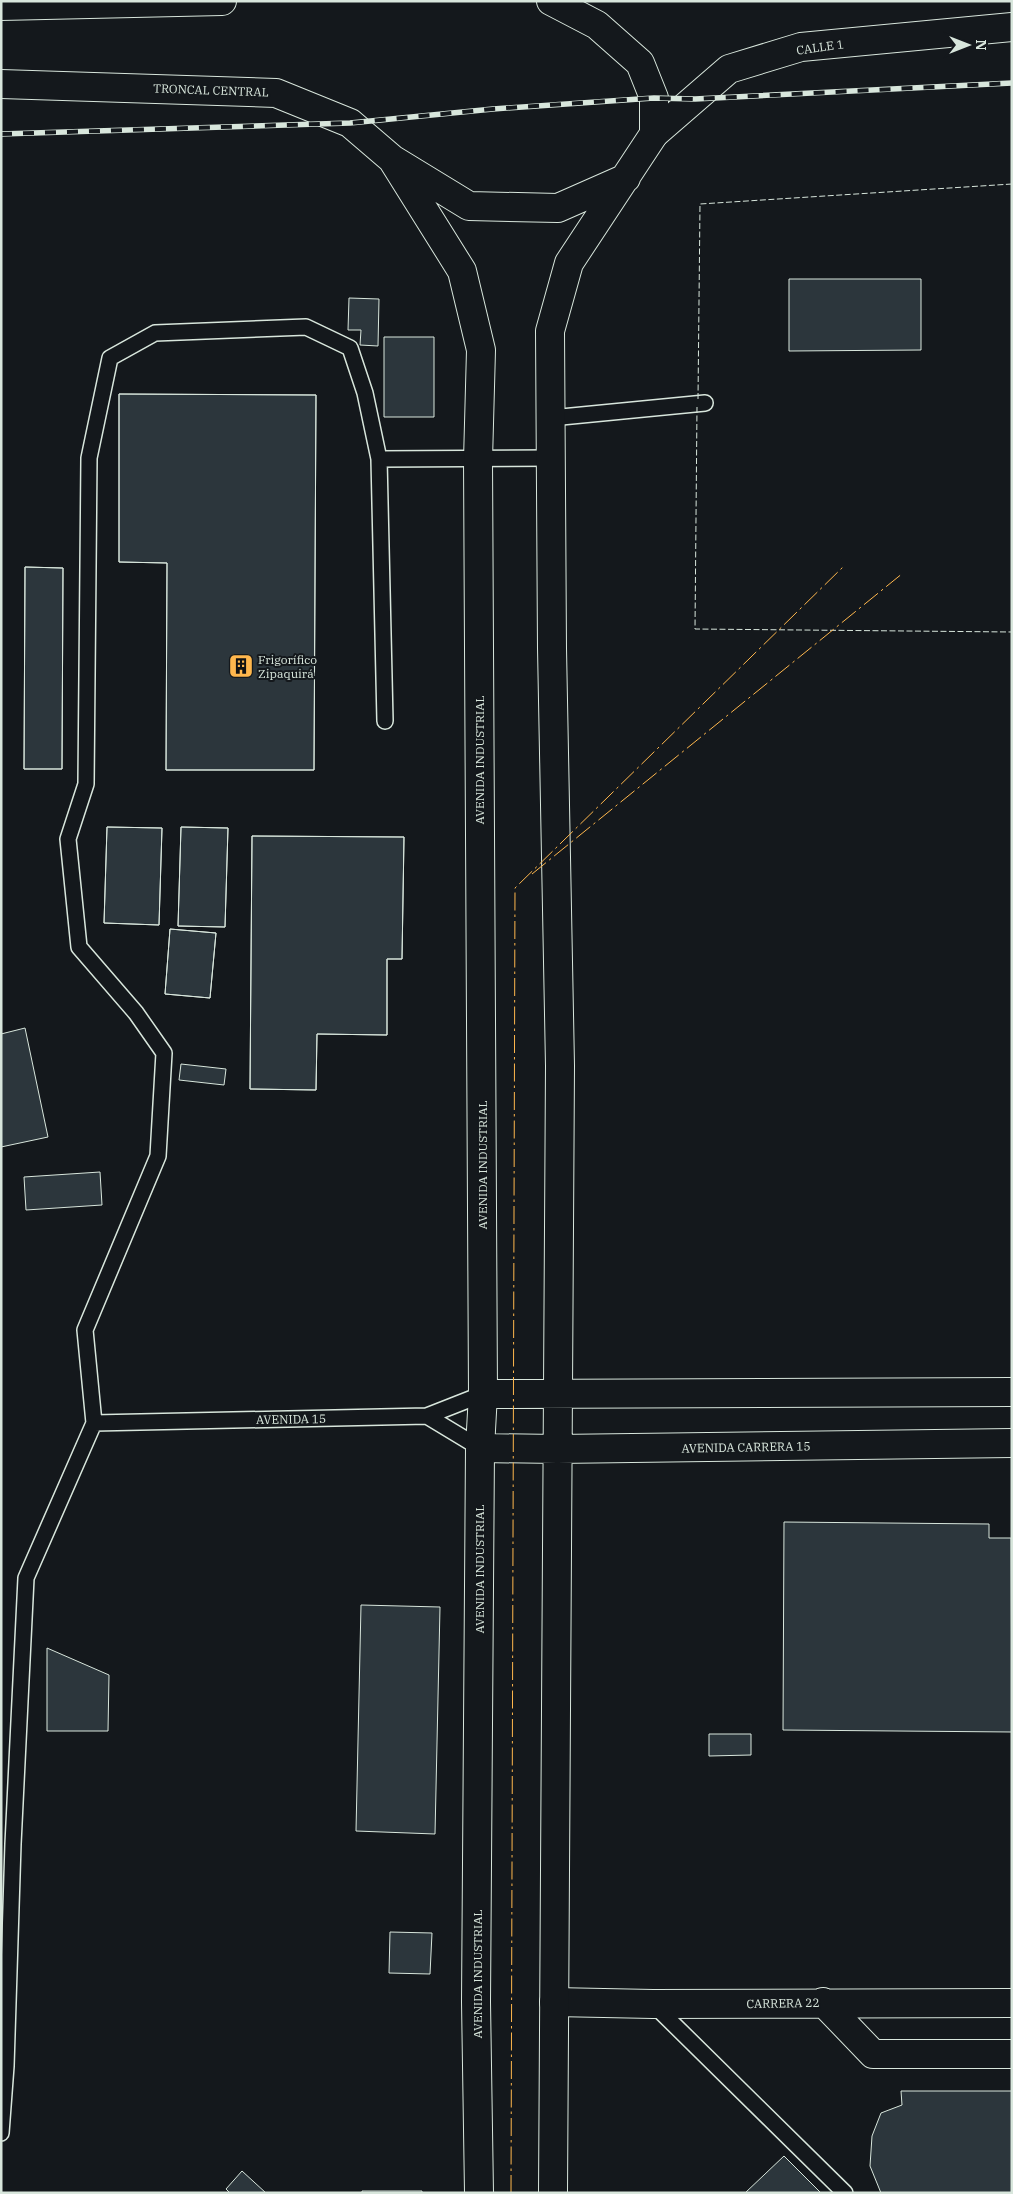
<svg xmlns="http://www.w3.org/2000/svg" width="1013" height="2194" viewBox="0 0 1013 2194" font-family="'IBM Plex Serif',serif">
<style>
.building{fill:#2c363c;stroke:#d8e6dc}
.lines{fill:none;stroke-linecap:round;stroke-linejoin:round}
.service-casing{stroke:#d8e6dc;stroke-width:18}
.minor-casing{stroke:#d8e6dc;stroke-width:30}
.tertiary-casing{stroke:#d8e6dc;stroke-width:30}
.secondary-casing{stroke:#d8e6dc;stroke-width:30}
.service{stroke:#14181c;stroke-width:15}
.minor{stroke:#14181c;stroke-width:28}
.tertiary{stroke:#14181c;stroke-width:28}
.secondary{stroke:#14181c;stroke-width:28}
.rail-casing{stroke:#d8e6dc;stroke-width:5.5}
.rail{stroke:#14181c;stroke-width:4;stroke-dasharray:11;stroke-linecap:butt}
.fence{stroke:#d8e6dc;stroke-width:1;stroke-dasharray:6 2.5;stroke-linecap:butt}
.power{stroke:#ffb74d;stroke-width:1;stroke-dasharray:18 4 2.5 4;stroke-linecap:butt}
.labels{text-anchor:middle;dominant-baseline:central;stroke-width:4;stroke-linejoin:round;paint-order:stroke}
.street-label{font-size:12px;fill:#d8e6dc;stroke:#14181c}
.poi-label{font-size:12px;fill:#d8e6dc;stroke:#14181c;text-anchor:start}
</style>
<rect width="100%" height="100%" fill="#14181c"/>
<path class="building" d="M789 279H921V350L789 351Z
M349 298 379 299 378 346 360 345 361 330H348Z
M384 337H434V417H384Z
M119 394 316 395 314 770H166L167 563 119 562Z
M119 394 316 395 314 770H166L167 563 119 562Z
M25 567 63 568 62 769H24Z
M25 567 63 568 62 769H24Z
M107 827 162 828 159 925 104 923Z
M107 827 162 828 159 925 104 923Z
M181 827 228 828 225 927 178 926Z
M181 827 228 828 225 927 178 926Z
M252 836 404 837 402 959H387V1035L317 1034 316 1090 250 1089Z
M252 836 404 837 402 959H387V1035L317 1034 316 1090 250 1089Z
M170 929 216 933 210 998 165 994Z
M170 929 216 933 210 998 165 994Z
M25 1028 48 1137 1 1147V1034Z
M181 1064 226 1069 224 1085 179 1080Z
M100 1172 102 1205 26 1210 24 1177Z
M784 1522 989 1524V1538H1011L1012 1732 783 1730Z
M361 1605 440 1607 435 1834 356 1831Z
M47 1648 109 1675 108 1731H47Z
M709 1734H751V1755L709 1756Z
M390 1932 432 1933 430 1974 389 1973Z
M901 2091H1012V2193H881L870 2166 872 2136 881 2113 902 2105Z
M784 2156 821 2193H745Z
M242 2171 266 2193H230L226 2189Z
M362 2191H422V2193H362Z"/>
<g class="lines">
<defs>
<path id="service" d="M551 418 705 403
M385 721 379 459 552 458
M427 1416 480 1448
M94 1423 427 1416 483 1394
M653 2004 845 2193
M1 2133 6 2066 13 1844 26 1578 94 1423 85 1330 158 1156 164 1053 136 1013 79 947 68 839 86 784 89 458 110 358 155 333 306 327 350 348 365 393 379 459"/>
<path id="minor" d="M554 2002 653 2004 1012 2003
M823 2002 873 2054H1012"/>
<path id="tertiary" d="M654 134 729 69 801 47 1012 27"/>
<path id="secondary" d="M551 1 597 25 640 63 654 98V134L569 263 550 331 552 648 560 1066 553 2193
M1 6 222 1
M1 84 276 93 350 123 392 159 469 206 558 208 626 178
M392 159 462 271 481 350 478 460 483 1394 480 1448 476 2002 479 2193
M483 1394 1012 1392
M480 1448 557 1449 1012 1443"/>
</defs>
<use href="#service" class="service-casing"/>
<use href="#minor" class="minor-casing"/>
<use href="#tertiary" class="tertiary-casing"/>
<use href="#secondary" class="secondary-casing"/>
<use href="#service" class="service"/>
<use href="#minor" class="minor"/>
<use href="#tertiary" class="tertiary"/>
<use href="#secondary" class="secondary"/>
<defs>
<path id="rail" d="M1 134 350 123 493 109 654 98 695 99 1012 83"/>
</defs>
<use href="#rail" class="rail-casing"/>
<use href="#rail" class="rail"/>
<path class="fence" d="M698 399 700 204 1012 184
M697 407 695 629 1012 632"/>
<path class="power" d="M532 874 903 573
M511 2193 515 888 844 566"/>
</g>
<defs>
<symbol id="building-square" viewBox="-11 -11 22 22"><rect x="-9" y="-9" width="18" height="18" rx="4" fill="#ffb74d" stroke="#14181c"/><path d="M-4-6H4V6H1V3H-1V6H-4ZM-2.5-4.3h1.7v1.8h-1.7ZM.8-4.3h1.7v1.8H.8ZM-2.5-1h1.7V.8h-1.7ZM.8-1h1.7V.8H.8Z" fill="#111"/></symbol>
</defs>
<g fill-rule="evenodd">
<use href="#building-square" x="227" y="652" width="28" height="28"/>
</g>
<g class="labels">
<g class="street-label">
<text transform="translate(820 47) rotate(-8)">CALLE 1</text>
<text transform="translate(211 90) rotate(2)">TRONCAL CENTRAL</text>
<text transform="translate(479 760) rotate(-90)">AVENIDA INDUSTRIAL</text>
<text transform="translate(482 1165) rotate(-90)">AVENIDA INDUSTRIAL</text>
<text transform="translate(291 1419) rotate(-1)">AVENIDA 15</text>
<text transform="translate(746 1447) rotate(-1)">AVENIDA CARRERA 15</text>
<text transform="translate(479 1569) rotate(-90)">AVENIDA INDUSTRIAL</text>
<text transform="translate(477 1974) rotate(-90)">AVENIDA INDUSTRIAL</text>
<text transform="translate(783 2003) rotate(-1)">CARRERA 22</text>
</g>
<g class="poi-label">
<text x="258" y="659">Frigorífico<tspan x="258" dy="14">Zipaquirá</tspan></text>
</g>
</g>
<rect width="1013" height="2194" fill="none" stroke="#d8e6dc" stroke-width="5"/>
<g transform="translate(968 45) rotate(90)" stroke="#14181c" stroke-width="4" paint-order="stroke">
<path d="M0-4L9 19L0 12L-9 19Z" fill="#d8e6dc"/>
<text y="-8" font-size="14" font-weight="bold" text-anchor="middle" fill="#d8e6dc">N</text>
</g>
</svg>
